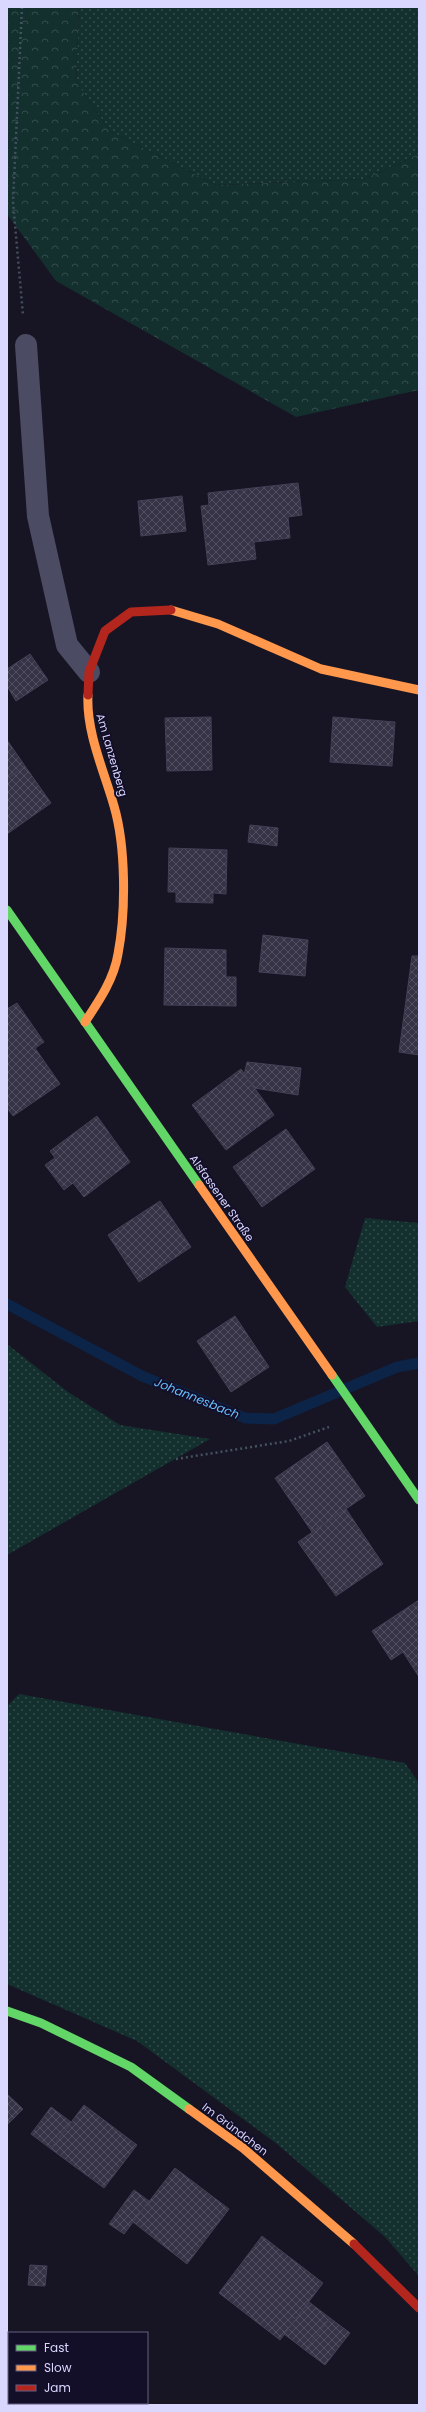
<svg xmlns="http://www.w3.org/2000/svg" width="426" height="2412" viewBox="0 0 426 2412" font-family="Poppins,sans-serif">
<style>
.grass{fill:url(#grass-dots)}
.forest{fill:url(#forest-crowns)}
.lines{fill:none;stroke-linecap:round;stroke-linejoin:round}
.stream{stroke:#0c2448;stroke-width:11}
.building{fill:url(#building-cross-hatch);stroke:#434057}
.path{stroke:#445160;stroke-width:2.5;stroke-dasharray:2 3;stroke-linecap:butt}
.lane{stroke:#4b4b64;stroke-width:22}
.fast{stroke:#63d668;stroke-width:9}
.slow{stroke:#ff974d;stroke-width:9}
.jam{stroke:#b3261e;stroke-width:9}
.labels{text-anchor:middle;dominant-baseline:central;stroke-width:4;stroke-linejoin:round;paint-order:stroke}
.street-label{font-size:11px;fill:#dad7ff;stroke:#130f29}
.water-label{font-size:12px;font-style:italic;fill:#65beff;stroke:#130f29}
</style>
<defs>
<pattern id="grass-dots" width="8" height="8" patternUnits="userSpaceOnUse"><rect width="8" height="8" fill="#132f2e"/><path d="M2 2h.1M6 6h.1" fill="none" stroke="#354c4d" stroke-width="1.8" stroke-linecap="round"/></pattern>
<pattern id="forest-crowns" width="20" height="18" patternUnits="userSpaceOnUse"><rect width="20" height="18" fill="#132f2e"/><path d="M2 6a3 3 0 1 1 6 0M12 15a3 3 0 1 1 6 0" fill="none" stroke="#354c4d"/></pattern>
<pattern id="building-cross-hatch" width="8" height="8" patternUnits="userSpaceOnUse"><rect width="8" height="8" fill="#353345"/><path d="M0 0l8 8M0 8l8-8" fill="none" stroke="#525061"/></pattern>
</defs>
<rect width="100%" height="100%" fill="#171523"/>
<path class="grass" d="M79 7H419V154L364 179 216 185 110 131 76 82Z
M365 1218 419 1223V1321L377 1327 345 1287Z
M7 1344 68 1392 120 1425 210 1439 7 1555Z
M19 1694 405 1763 419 1783V2276L385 2237 277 2144 137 2041 7 1984V1706Z"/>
<path class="forest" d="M7 7H79L76 82 110 131 216 185 364 179 419 154V390L296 417 56 281 7 214Z"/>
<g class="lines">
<path class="stream" d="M7 1304 142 1376 245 1418 274 1419 397 1367 419 1363"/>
</g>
<path class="building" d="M298 483 302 515 288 517 290 538 254 542 256 559 208 565 201 506 209 505 208 493Z
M182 496 186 531 141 536 138 501Z
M30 654 48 680 16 701 7 686V669Z
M211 717 212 770 167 771 165 718Z
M333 717 395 722 392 766 330 762Z
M7 740 25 766 7 779Z
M25 766 51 803 7 834V779Z
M250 825 278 828 277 846 248 842Z
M169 848 227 850 226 894 213 893V903L176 902V892H168Z
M263 935 308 940 305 976 259 972Z
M165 948 226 950V977H236V1006L164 1005Z
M412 956H419V1055L399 1052Z
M17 1003 44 1042 35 1048 60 1084 13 1116 7 1108V1009Z
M247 1062 301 1068 298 1095 254 1088 244 1075Z
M241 1069 274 1115 226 1150 192 1105Z
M97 1116 130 1162 84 1197 73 1183 64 1190 45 1165 55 1158 50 1151Z
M286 1129 315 1169 262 1207 233 1167Z
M160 1201 191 1247 139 1282 108 1235Z
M235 1316 269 1367 231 1392 197 1341Z
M327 1442 365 1496 312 1532 275 1478Z
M346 1509 383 1564 336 1596 298 1542Z
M419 1600V1677L403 1652 391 1660 372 1631Z
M7 2094 23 2109 7 2125Z
M84 2105 137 2145 104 2188 51 2149Z
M51 2107 71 2122 51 2149 31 2134Z
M175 2168 229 2209 187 2264 133 2222Z
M134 2190 149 2201 124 2234 109 2224Z
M262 2236 323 2283 280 2340 219 2293Z
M30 2265 47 2266 45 2286 28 2285Z
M309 2302 330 2318 305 2350 284 2334Z
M330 2318 350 2333 325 2365 305 2350Z"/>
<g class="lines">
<path class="path" d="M22 7 13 202 23 315
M176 1459 289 1441 329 1427"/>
<path class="lane" d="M26 345 38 516 67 645 89 672"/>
<path class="fast" d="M7 910 199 1185
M332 1375 419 1500
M7 2011 41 2023 131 2067 189 2109"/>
<path class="slow" d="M171 610 218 624 321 669 419 690
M85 1022C99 1001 114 979 118 954 126 912 126 847 114 806 104 771 86 732 88 695
M199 1185 332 1375
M189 2109 243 2148 354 2244"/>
<path class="jam" d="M88 695 89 672 105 631 131 612 171 610
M354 2244 419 2308"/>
</g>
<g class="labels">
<g class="street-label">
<text transform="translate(112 755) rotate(74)">Am Lanzenberg</text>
<text transform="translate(222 1198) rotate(55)">Alsfassener Straße</text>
<text transform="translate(235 2129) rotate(37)">Im Gründchen</text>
</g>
<g class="water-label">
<text transform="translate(197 1398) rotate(22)">Johannesbach</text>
</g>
</g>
<rect width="426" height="2412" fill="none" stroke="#dad7ff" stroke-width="16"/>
<rect x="8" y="2332" width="140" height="72" fill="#130f29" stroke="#635f7f"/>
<rect x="16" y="2345" width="20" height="6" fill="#63d668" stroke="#635f7f"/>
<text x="44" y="2352" font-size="12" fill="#dad7ff">Fast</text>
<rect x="16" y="2365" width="20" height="6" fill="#ff974d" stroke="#635f7f"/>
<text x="44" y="2372" font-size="12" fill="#dad7ff">Slow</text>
<rect x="16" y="2385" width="20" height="6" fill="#b3261e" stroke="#635f7f"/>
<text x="44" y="2392" font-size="12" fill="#dad7ff">Jam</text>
</svg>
